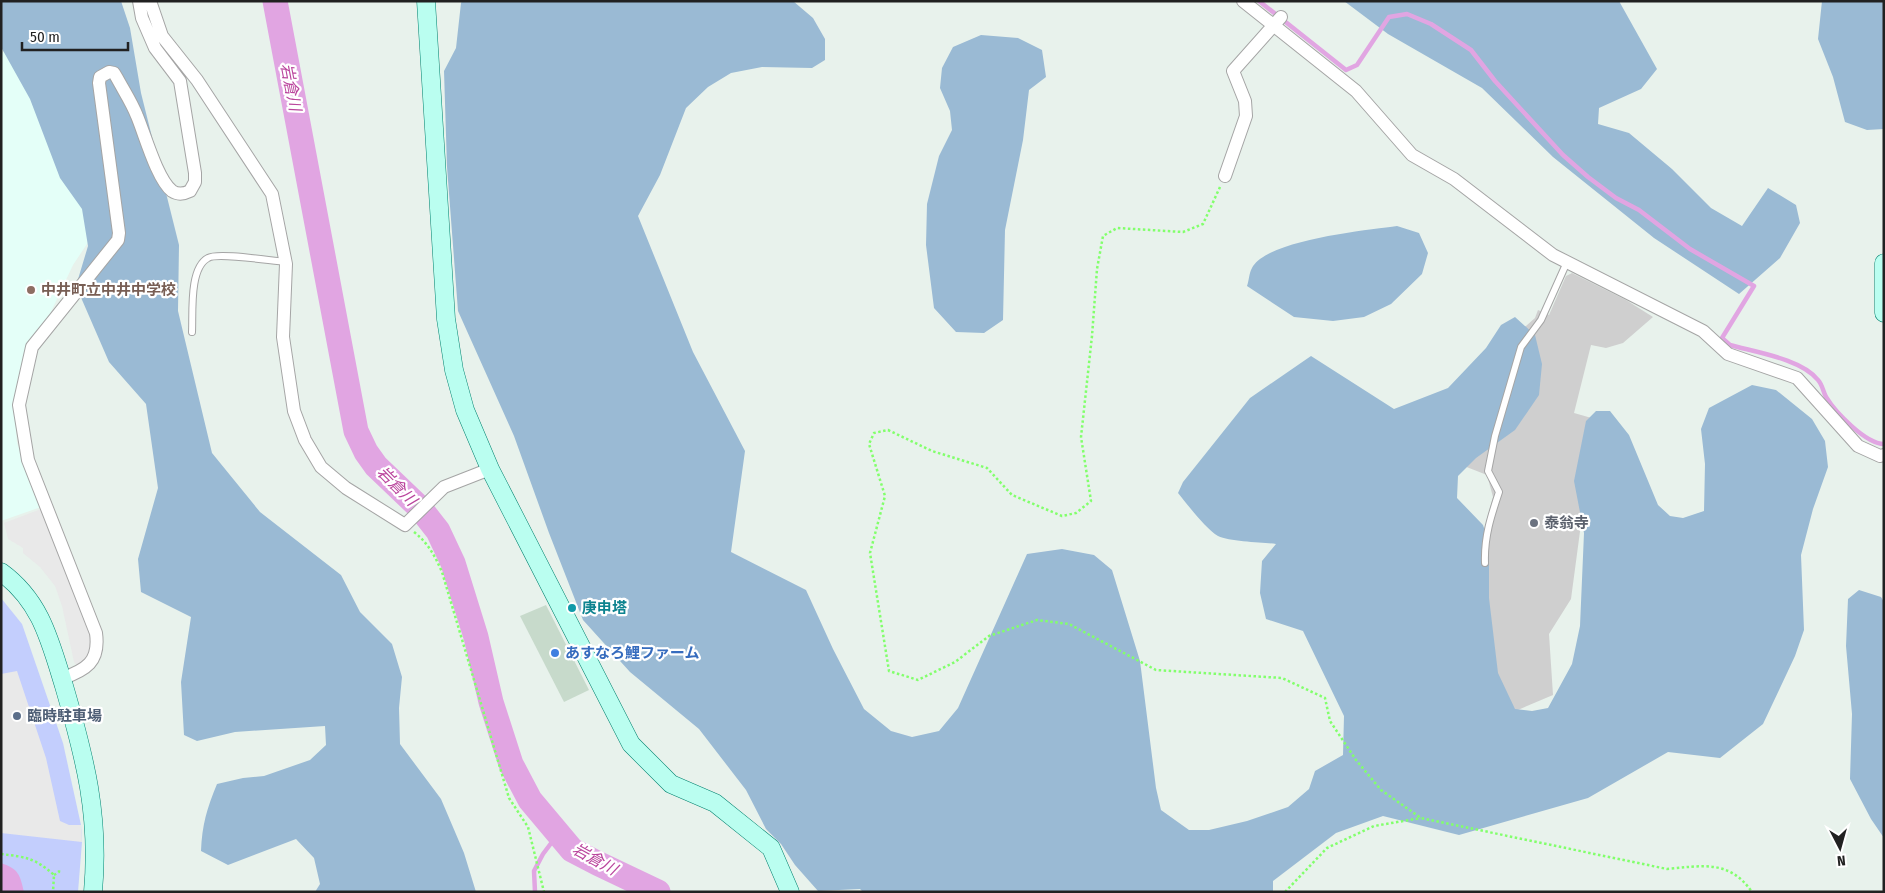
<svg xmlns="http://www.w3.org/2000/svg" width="1885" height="893" viewBox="0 0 1885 893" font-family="'Fira Sans Condensed','Noto Sans JP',sans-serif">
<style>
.education{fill:#e4fff8}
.religious{fill:#cfcfcf}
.forest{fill:#9abad4}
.park{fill:#c3cefd}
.parking{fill:#e9e9e9}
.water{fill:#e1a5e2}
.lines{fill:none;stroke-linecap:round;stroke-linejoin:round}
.stream{stroke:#e1a5e2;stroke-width:4.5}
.river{stroke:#e1a5e2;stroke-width:25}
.building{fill:#c7dacb}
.lane-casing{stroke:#a5a5a5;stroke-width:8}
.street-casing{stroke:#a5a5a5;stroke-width:14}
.secondary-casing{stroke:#00816e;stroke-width:19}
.path{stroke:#82ff6c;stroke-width:2.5;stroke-dasharray:2.5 2.5;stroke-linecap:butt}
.lane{stroke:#fff;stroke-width:6}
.street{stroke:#fff;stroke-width:12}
.secondary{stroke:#bafef0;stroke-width:18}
.education-dot{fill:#8d6e63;stroke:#fff;stroke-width:2}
.worship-dot{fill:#6b7280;stroke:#fff;stroke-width:2}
.culture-dot{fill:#0f9aa8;stroke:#fff;stroke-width:2}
.shop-dot{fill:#3f7fe0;stroke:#fff;stroke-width:2}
.service-dot{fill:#5c6f8a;stroke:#fff;stroke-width:2}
.labels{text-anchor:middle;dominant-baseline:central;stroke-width:4.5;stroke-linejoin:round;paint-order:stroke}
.education-label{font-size:15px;font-weight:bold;fill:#785e54;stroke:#fff;text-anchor:start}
.worship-label{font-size:15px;font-weight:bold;fill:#5b616d;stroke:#fff;text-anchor:start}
.culture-label{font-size:15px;font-weight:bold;fill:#0d838f;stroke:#fff;text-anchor:start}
.shop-label{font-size:15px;font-weight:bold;fill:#366cbe;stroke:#fff;text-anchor:start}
.service-label{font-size:15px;font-weight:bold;fill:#4e5e75;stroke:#fff;text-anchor:start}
.water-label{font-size:16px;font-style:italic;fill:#ba459d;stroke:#fff}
</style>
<rect width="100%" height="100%" fill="#e8f2ec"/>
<path class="education" d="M31 43 91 226 89 241 73 265 49 316 29 344 14 404 17 443 41 507 1 521V53Z"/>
<path class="religious" d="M1572 273 1626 300 1653 317 1623 343 1606 348 1591 345 1574 413 1595 419 1571 599 1549 634 1553 695 1485 724 1479 548 1493 497 1487 475 1464 466 1519 332 1535 318 1538 310 1549 315 1566 276Z"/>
<path class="forest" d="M1 1H121L130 28 141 93 179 245 178 311 212 453 260 512 341 575 360 612 392 644 402 677 399 708 400 744 441 799 464 853 476 892H315L320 884 314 858 296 839 228 865 201 851C202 825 207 808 217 784L243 778 264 776 310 760 326 745 325 726 235 732 197 741 184 735 181 682 191 617 141 592 138 559 158 488 146 404 109 362 76 286 88 246 82 209 60 178 30 99 1 47Z
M462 1H793L813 18 825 39V60L812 68 762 67 731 73 708 87 686 108 660 175 638 216 693 352 745 451 731 552 806 590 833 649 864 709 891 731 912 737 939 731 958 708 1027 554 1062 549 1094 555 1112 570 1140 661 1156 788 1161 810 1189 830H1209L1247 821 1288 807 1309 789 1315 771 1343 755 1344 716 1303 631 1266 619 1260 593 1262 561 1276 544C1262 542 1230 542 1218 536 1206 529 1187 504 1178 493L1183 482 1250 398 1311 356 1394 409 1448 388 1486 348 1501 325 1515 317 1535 335 1542 364 1539 395 1515 430 1476 458 1458 476 1457 498 1483 525 1489 543V598L1498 673 1515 709 1532 711 1548 708 1572 664 1580 626 1584 533 1574 481 1586 421 1596 411H1610L1629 435 1658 505 1670 516 1683 518 1704 511 1705 464 1701 429 1709 408 1752 385 1776 390 1812 419 1825 441 1828 467 1813 509 1801 555 1804 630 1795 656 1763 724 1720 758 1668 752 1588 798 1459 835 1383 816 1336 833 1273 881V892H863L860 889 818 891 795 865 781 844 766 829 746 790 699 729 630 672 583 620 549 533 514 436 458 311 447 167 444 71 456 48 461 3Z
M1344 1H1619L1657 69 1641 89 1599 108 1598 124 1629 133 1672 169 1711 208 1742 226 1768 188 1796 205 1800 223 1780 258 1739 294 1654 238 1553 157 1482 88 1388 34Z
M1822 1H1884V129L1867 130 1845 122 1833 77 1818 39Z
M981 35 1018 38 1042 50 1046 77 1029 90 1023 140 1005 230 1003 320 984 333 956 332 934 308 926 245 927 204 939 156 952 130 950 111 940 88 942 68 953 47Z
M1397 226 1419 233 1428 253 1422 274 1391 304 1364 317 1333 321 1294 317 1247 286C1249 281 1249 273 1252 268 1266 240 1367 230 1397 226Z
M1859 590 1881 597 1884 602V838L1871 819 1850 779 1852 714 1846 646 1848 599Z"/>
<path class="park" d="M1 598 22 624 63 743 81 825 82 842 78 892H1Z"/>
<path class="parking" d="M41 509 90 630 92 642 88 656 77 666 74 662 62 606 55 586 40 567 23 553V548L8 539 4 523Z
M17 671 46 758 60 821 69 825H81L82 842 1 833V674Z"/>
<path class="water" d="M1 863C19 869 20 875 24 892H1Z"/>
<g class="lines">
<path class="stream" d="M1259 1 1346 70 1357 65 1389 17 1407 14 1431 24 1471 50 1495 81 1563 155 1588 177 1616 198 1639 210 1690 249 1754 286 1722 338 1730 345C1755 352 1802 359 1818 380 1822 384 1823 391 1826 397 1835 412 1866 444 1884 444
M535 892 534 871 543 854 558 834"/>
<path class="river" d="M275 1 356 431 366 452 376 466 420 508 438 531 453 563 476 637 491 702 511 764 530 800 572 850 597 863 658 892"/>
</g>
<path class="building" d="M546 605 589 690 564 702 520 616Z"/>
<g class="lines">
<defs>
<path id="lane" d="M192 332C193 313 189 268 208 258 218 252 271 261 286 262
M1485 563C1484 537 1491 516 1499 492L1488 471 1495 436 1521 347 1541 320 1567 262"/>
<path id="street" d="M150 1 162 36 197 80 272 194 286 264 283 337 294 411 305 440 321 467 346 488 405 525 444 487 490 469
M1243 1 1356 91 1412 155 1454 179 1553 255 1703 331 1728 354 1797 378 1858 446 1880 456 1884 455
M1225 176 1246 116 1245 101 1233 71 1281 17
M61 679C86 670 100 662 96 633L28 460 19 405 32 347 118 240 119 233 99 83 100 77 109 72 114 73 117 78C124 91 132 103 137 116 145 135 157 179 172 191 178 195 184 194 190 191L195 182V173L180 81 155 48 142 18 139 1"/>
<path id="secondary" d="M426 1 446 319 454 370 465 410 490 469 631 744 671 784 715 803 771 848 790 892
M1884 263V313
M1 572C41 601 50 641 64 686 85 758 100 816 93 892"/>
</defs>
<use href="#lane" class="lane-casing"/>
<use href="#street" class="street-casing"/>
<use href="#secondary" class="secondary-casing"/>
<path class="path" d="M1220 187 1203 224 1183 232 1117 228 1103 236 1097 269 1092 336 1081 437 1091 501 1076 513 1062 516 1012 495 987 468 932 451 888 430 874 433 869 444 885 496 870 553 889 671 918 680 955 662 989 636 1037 620 1069 624 1156 670 1282 678 1325 698 1330 721 1356 760 1381 790 1421 818 1667 869C1702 866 1729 859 1752 892
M414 532C428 543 435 556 442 572L509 798 528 827 544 892
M1 854C26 857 35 858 54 875L53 892
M54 875 59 872V869
M1285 892 1327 848 1374 826 1421 818"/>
<use href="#lane" class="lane"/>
<use href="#street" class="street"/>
<use href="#secondary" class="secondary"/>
</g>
<circle class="education-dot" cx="31" cy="290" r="5"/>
<circle class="worship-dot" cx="1534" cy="523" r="5"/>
<circle class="culture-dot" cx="572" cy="608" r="5"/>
<circle class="shop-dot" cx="555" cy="653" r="5"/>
<circle class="service-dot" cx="17" cy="716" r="5"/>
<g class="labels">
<g class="education-label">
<text x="41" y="290">中井町立中井中学校</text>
</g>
<g class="worship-label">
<text x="1544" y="523">泰翁寺</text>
</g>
<g class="culture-label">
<text x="582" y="608">庚申塔</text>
</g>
<g class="shop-label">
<text x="565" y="653">あすなろ鯉ファーム</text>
</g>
<g class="service-label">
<text x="27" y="716">臨時駐車場</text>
</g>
<g class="water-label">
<text transform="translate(291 87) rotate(79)">岩倉川</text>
<text transform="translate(397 486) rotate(45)">岩倉川</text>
<text transform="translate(595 859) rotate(29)">岩倉川</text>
</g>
</g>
<rect width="1885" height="893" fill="none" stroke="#212121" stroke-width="5"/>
<g transform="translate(1840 848) rotate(174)" stroke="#ffffff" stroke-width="4" paint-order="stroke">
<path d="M0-4L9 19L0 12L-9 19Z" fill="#212121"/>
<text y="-8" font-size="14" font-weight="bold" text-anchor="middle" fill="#212121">N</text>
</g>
<path d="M22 42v8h106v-8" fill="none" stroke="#212121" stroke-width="2.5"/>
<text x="30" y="42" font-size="15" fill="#212121" stroke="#ffffff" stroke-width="4" paint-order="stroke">50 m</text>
</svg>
